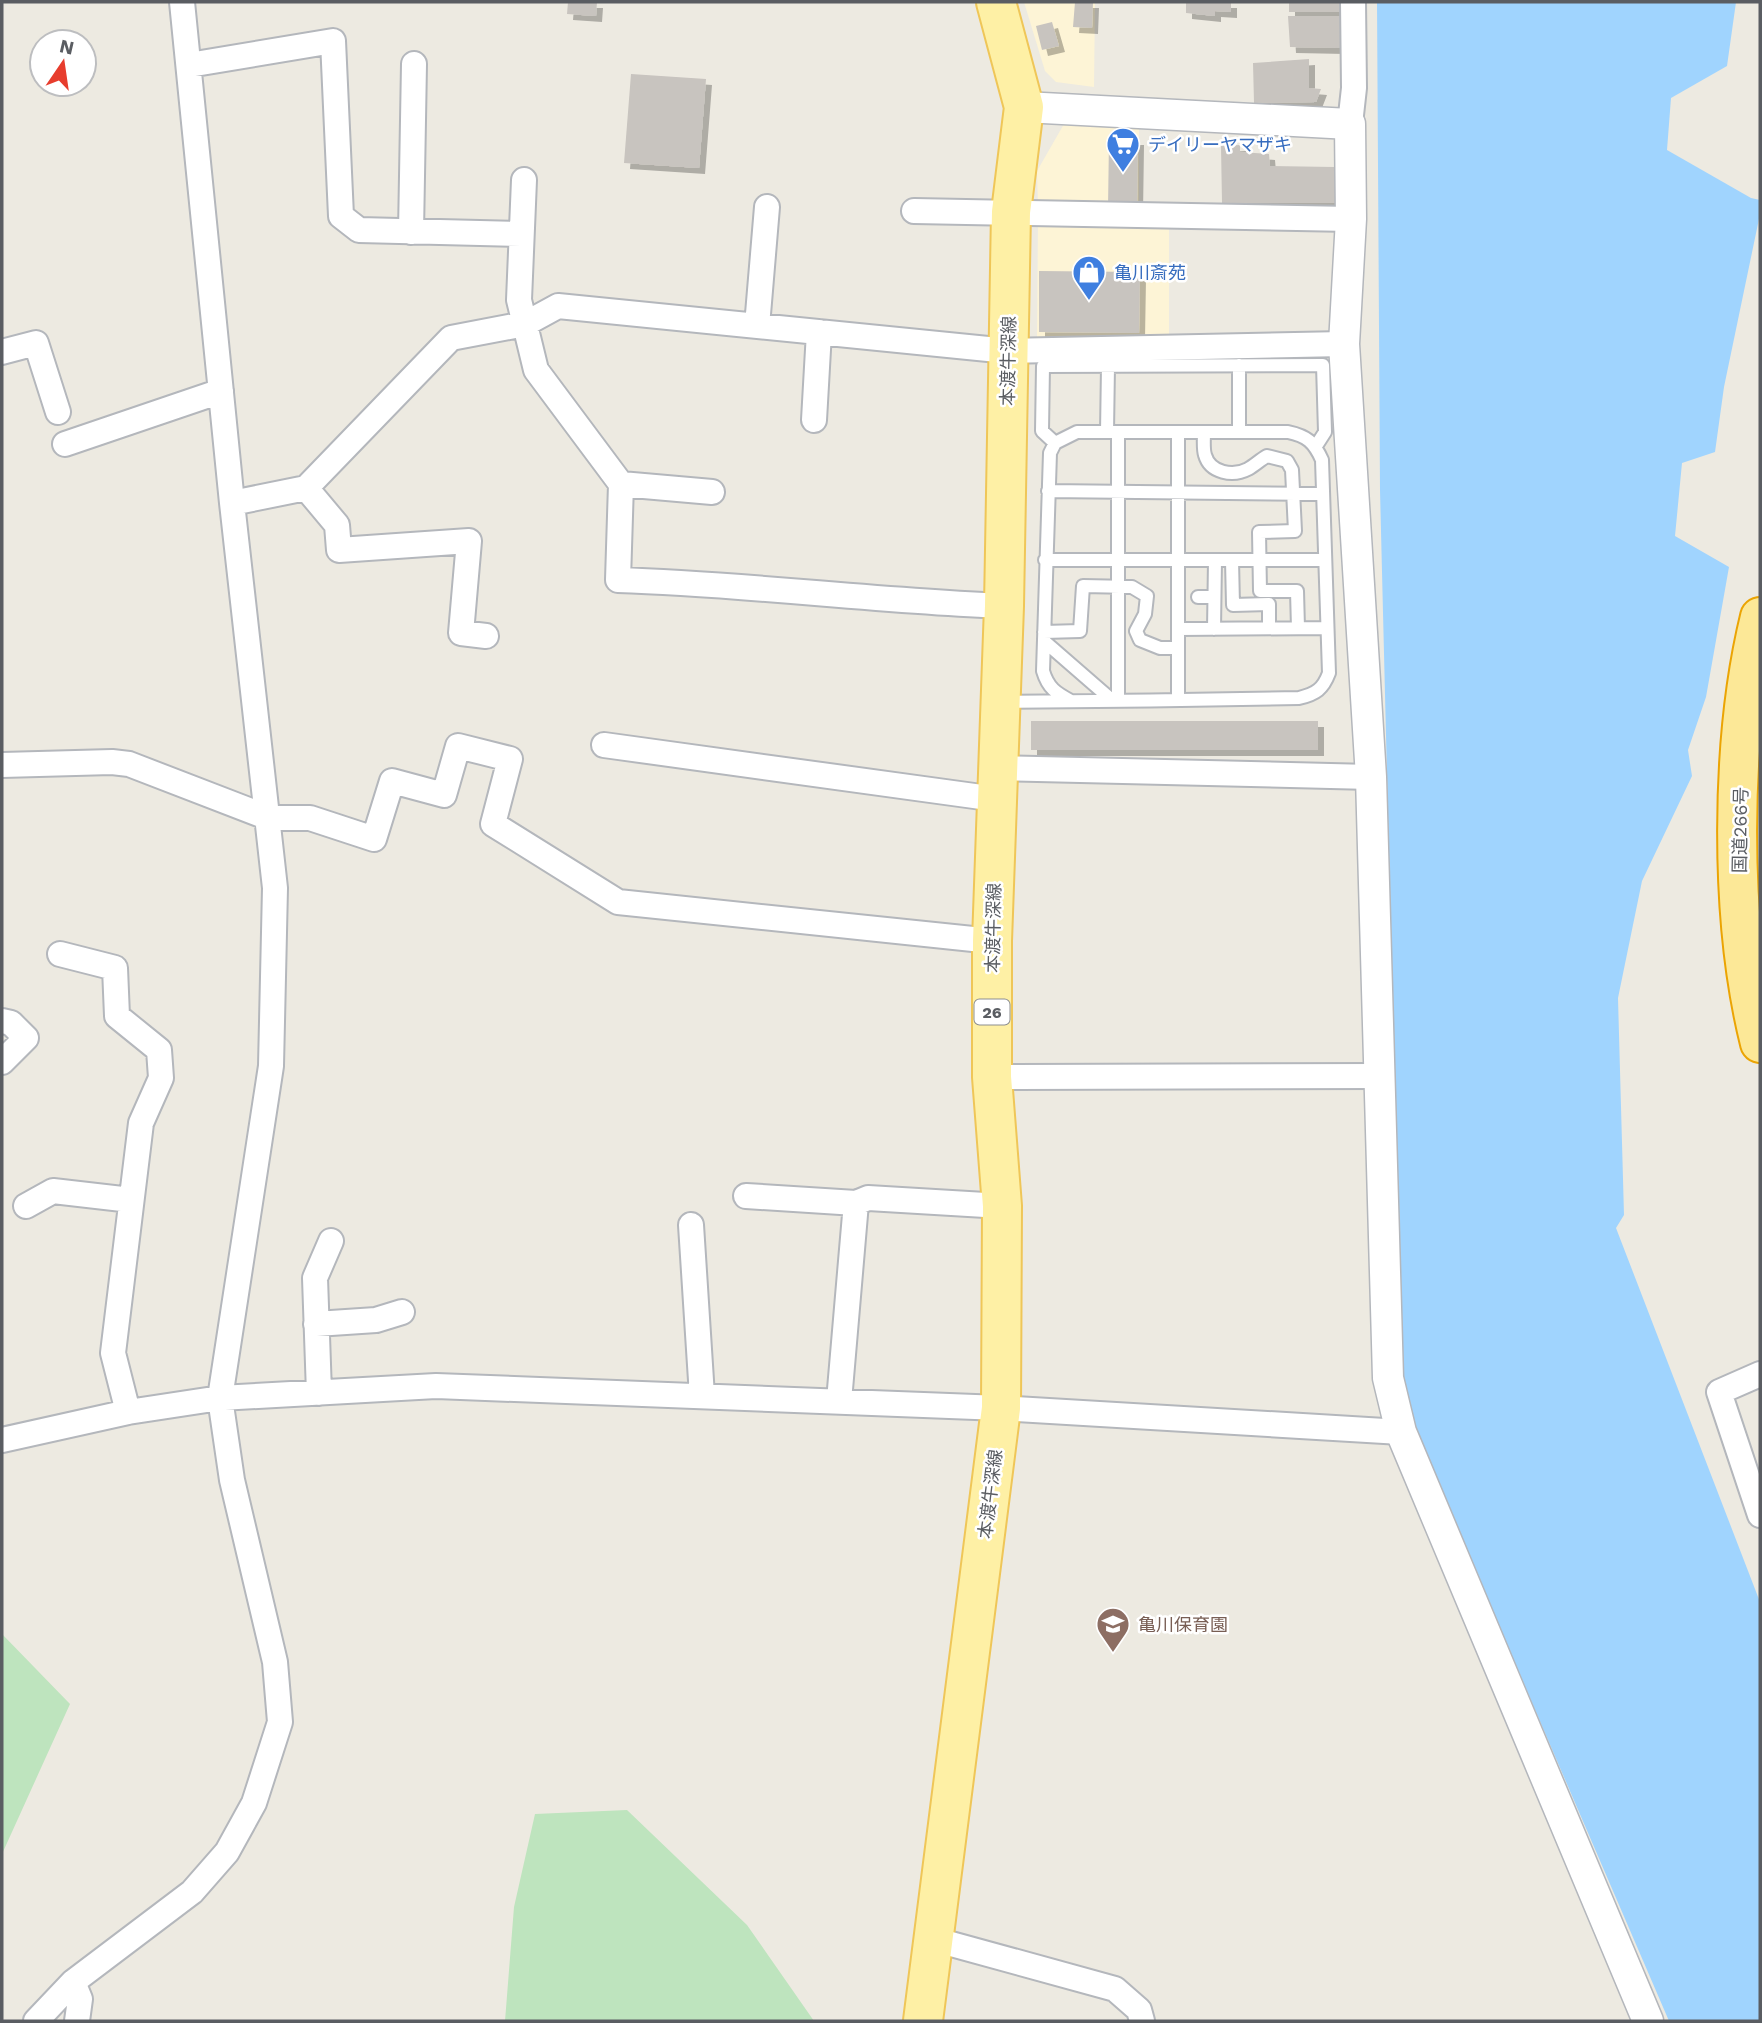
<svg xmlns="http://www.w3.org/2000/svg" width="1762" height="2023" viewBox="0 0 1762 2023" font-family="'Work Sans','Noto Sans JP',sans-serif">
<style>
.commercial{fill:#fdf4d6}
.green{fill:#bee4be}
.water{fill:#a0d4fe}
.building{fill:#c8c4bf;filter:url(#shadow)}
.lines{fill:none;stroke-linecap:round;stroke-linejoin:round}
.service-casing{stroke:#b4b7bc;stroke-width:16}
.minor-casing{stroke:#b4b7bc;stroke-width:28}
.tertiary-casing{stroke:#b4b7bc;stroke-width:33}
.primary-casing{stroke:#efc658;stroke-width:42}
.trunk-casing{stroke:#eba403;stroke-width:42}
.service{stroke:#fff;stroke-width:12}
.minor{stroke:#fff;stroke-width:24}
.tertiary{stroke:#fff;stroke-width:30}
.primary{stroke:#fef0a5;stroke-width:38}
.trunk{stroke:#fce897;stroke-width:38}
.labels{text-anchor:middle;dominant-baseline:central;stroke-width:5;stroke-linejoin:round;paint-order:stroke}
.shield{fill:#fff;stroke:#8c8e91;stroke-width:2}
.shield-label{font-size:16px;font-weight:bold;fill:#5a5d62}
.shop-label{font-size:18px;fill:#366cbe;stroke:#fff;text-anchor:start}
.street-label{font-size:18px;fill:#5a5d62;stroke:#fff}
.education-label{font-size:18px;fill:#785e54;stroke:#fff;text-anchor:start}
</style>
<defs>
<filter id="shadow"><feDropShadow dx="6" dy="6" stdDeviation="0" flood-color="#0004"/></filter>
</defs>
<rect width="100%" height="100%" fill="#edeae1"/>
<path class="commercial" d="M1024 2H1095L1094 87 1056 82 1045 71Z
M1068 117 1139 123V210L1038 208 1037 171Z
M1038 220H1169V339L1037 338Z"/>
<path class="green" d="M2 1634 70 1704 2 1854Z
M627 1810 747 1925 814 2021H505L514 1907 535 1814Z"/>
<path class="water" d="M1377 2H1736L1727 66 1671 98 1667 150 1751 198 1760 200V214L1724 387 1715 452 1682 463 1675 536 1729 567 1706 697 1688 750 1692 776 1642 881 1618 998 1624 1215 1616 1228 1760 1602V2021H1669L1421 1445 1402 1388 1380 490Z"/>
<path class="building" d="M568 2H597L596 16 567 14Z
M1075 2H1093L1092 28 1073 27Z
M1186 2H1231V12L1215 11V16L1186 13Z
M1289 2H1341L1342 12H1289Z
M1288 16H1340V48L1290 47Z
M1052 22 1059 46 1042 50 1036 26Z
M1309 59V88L1321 89 1316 102 1254 103 1253 63Z
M631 74 706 79 699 168 624 163Z
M1109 139H1138L1137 208H1108Z
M1240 145V152L1269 154 1270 166 1335 167 1337 203H1222L1221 146Z
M1039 271 1140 272 1139 333 1039 332Z
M1031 721H1318V750H1031Z"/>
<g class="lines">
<defs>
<path id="service" d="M1239 365V432
M1107 432 1108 366
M1204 432C1204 439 1203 449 1205 455 1210 473 1233 477 1248 469 1255 465 1260 460 1267 456L1287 461 1292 470 1295 531 1259 532 1260 591H1297L1298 628
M1055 443 1042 431 1043 366 1323 365 1325 432 1316 446
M1048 491 1323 494
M1045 560H1325
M1232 560 1233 605 1269 604V628
M1198 597H1214
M1178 629 1327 628
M1214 629 1215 560
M1044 632 1080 631 1083 586 1132 587 1147 596 1145 614 1136 631 1140 640 1160 648H1178
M1044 641 1113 701
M1178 700V432
M1118 701V432
M1003 702C1102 701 1200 700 1299 698 1316 694 1323 689 1329 673L1322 460C1314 442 1307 436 1288 432H1077L1055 443 1050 453 1043 671C1048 688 1056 693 1071 701"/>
<path id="minor" d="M189 65 333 41 341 216 359 230 521 234
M1350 124 1354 88 1353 2
M524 180 519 300 536 370 621 484 618 580C747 584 875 601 1004 606
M914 211 1351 219
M411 232 414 64
M757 326 767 207
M2 352 36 343 58 412
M814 420 819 332
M65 444 221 391
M621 484 712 492
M306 488 337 525 339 550 469 541 461 633 486 636
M232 503 306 488 451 338 525 324 558 306 1008 351 1344 344
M604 745 996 799
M2 765 112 762 129 764 269 818H310L374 839 392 781 444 795 458 746 510 759 493 824 618 902 992 941
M997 768 1371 777
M60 954 115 968 117 1016 159 1050 161 1078 141 1123 113 1353 128 1412
M2 1021 11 1023 26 1038 2 1062
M992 1077 1380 1076
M746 1196 856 1203 868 1198 1002 1206
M26 1206 53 1191 131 1200
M691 1225 702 1396
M316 1324 376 1320 402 1312
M1760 1374 1719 1392 1760 1515
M319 1393 315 1278 331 1241
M839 1401 856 1203
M2 1440 128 1412 220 1398 436 1386 1001 1408 1401 1432
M933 1939 1115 1989 1139 2010 1142 2021
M73 1982 80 1999 77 2021
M36 2021 73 1982 192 1892 227 1852 254 1803 280 1722 275 1662 232 1480 220 1398 271 1066 275 888 232 503 182 2"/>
<path id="tertiary" d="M1024 107 1350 124 1351 219 1344 344 1371 777 1388 1378 1401 1432 1648 2021"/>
<path id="primary" d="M923 2021 1001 1408 1002 1206 992 1077V941L1004 606 1011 212 1024 107 996 2"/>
<path id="trunk" d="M1760 617C1730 740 1729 920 1760 1043"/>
</defs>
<use href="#service" class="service-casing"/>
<use href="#minor" class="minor-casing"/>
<use href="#tertiary" class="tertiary-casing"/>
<use href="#primary" class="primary-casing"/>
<use href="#trunk" class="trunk-casing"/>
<use href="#service" class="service"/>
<use href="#minor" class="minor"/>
<use href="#tertiary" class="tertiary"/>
<use href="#primary" class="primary"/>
<use href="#trunk" class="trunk"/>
</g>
<defs>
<symbol id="supermarket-pin" viewBox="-11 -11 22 30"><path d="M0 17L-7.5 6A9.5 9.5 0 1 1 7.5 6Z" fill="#3f7fe0" stroke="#fff"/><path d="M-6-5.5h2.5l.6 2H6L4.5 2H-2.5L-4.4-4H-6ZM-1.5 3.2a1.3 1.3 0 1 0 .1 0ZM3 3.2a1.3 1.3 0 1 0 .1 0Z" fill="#fff"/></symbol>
<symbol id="shop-pin" viewBox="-11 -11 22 30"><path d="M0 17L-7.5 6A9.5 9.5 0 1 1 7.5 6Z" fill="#3f7fe0" stroke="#fff"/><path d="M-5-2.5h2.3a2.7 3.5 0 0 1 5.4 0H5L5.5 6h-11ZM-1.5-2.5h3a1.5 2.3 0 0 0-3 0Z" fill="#fff"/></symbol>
<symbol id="school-pin" viewBox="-11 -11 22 30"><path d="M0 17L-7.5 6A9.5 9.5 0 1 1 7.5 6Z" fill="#8d6e63" stroke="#fff"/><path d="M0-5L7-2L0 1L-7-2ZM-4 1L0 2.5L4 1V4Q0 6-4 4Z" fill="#fff"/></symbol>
</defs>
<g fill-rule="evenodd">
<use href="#supermarket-pin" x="1104" y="125" width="38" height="52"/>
<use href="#shop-pin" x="1070" y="253" width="38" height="52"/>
<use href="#school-pin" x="1094" y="1605" width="38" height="52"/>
</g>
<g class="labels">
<rect class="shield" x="974.5" y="999.5" width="35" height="25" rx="5"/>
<g class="shield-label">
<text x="992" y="1012">26</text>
</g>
<g class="shop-label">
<text x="1148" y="144">デイリーヤマザキ</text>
<text x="1114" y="272">亀川斎苑</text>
</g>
<g class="street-label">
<text transform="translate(1008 361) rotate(-89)">本渡牛深線</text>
<text transform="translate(1740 830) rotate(-89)">国道266号</text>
<text transform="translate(993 928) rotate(-89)">本渡牛深線</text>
<text transform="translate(990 1494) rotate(-83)">本渡牛深線</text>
</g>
<g class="education-label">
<text x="1138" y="1624">亀川保育園</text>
</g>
</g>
<rect width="1762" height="2023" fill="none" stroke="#5a5d62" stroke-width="7"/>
<g transform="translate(63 63) rotate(13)"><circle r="33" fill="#ffffff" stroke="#bdbec0" stroke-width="2"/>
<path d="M0-5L12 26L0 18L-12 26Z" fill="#e73d2d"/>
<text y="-10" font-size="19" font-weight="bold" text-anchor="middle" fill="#5a5d62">N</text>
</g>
</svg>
